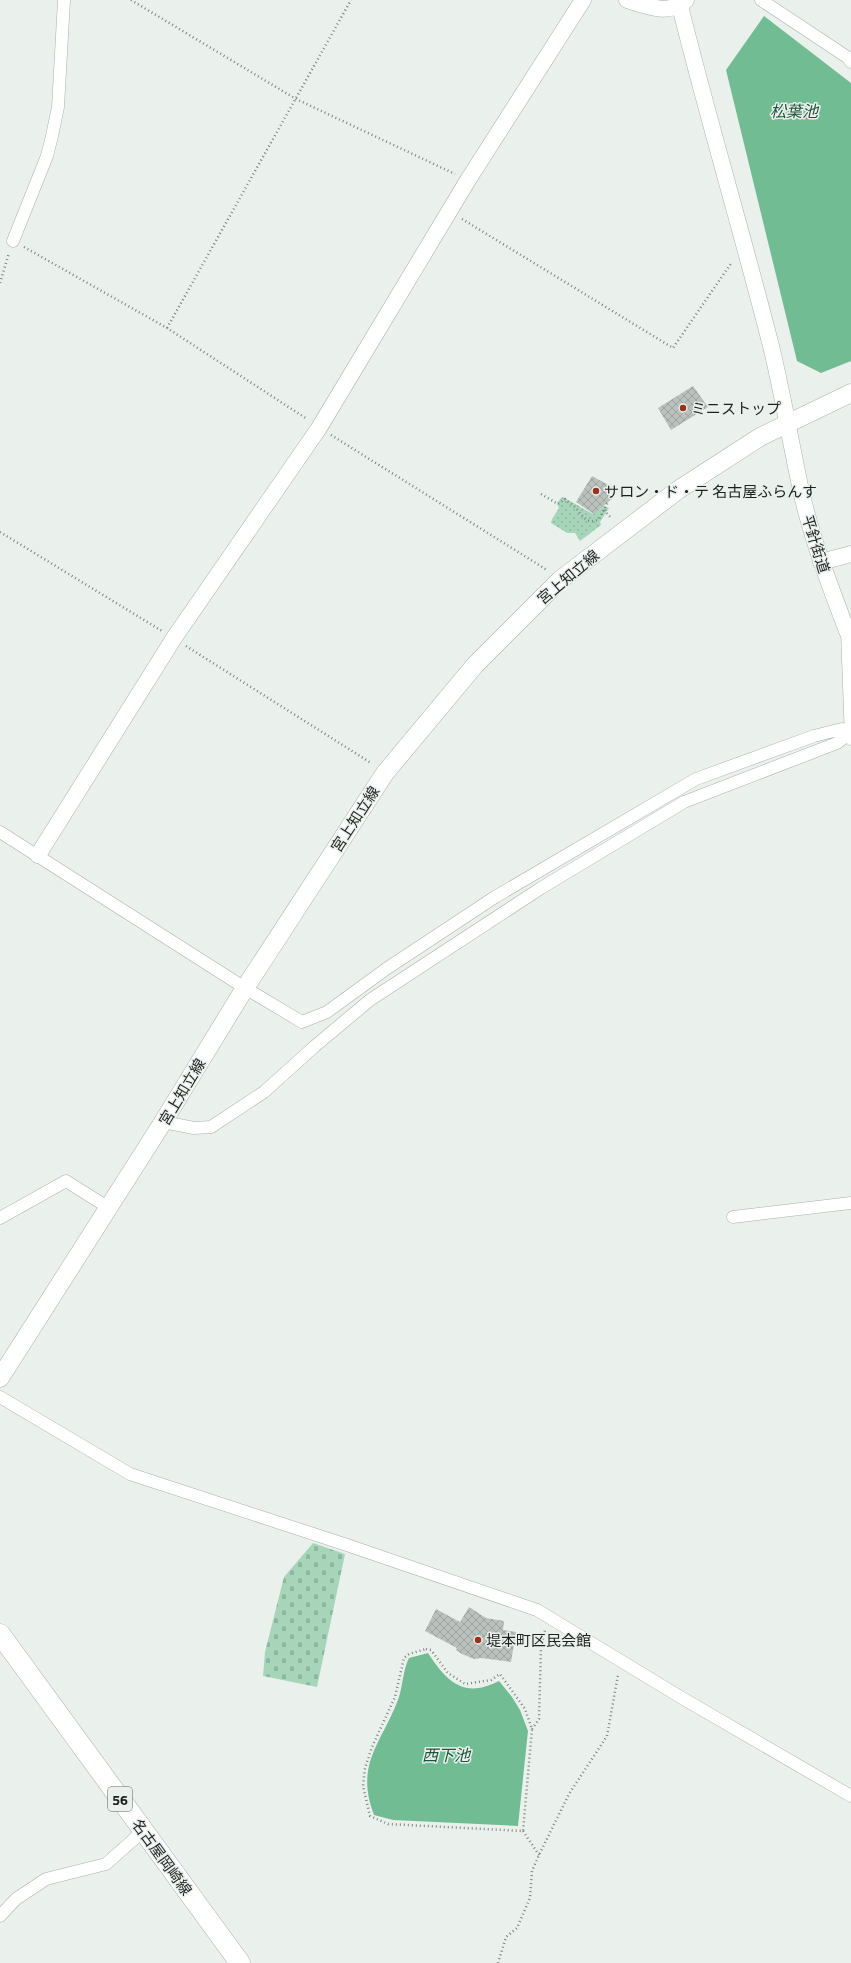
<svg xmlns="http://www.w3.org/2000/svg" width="851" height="1963" viewBox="0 0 851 1963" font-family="'Titillium Web','Noto Sans JP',sans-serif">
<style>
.cemetery{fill:url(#cemetery-stones)}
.park{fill:url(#park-dots)}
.water{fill:#72bc93}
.building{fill:url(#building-cross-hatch)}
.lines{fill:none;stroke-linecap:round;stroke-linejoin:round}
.minor-casing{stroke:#aab0ac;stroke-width:13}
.tertiary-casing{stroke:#aab0ac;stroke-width:17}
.secondary-casing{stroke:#aab0ac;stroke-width:19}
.primary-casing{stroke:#aab0ac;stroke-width:21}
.path{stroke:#7f8381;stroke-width:2.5;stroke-dasharray:1 3;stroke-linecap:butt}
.minor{stroke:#fff;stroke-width:12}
.tertiary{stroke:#fff;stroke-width:16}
.secondary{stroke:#fff;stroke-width:18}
.primary{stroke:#fff;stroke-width:20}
.poi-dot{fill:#9a311e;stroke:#eaf1ed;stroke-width:1.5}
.labels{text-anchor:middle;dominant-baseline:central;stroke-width:3;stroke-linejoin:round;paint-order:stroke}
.shield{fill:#eaf1ed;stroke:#5b5f5d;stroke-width:1}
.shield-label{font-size:14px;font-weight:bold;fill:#1e201f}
.poi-label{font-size:15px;fill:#1e201f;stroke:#eaf1ed;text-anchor:start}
.street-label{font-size:15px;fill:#1e201f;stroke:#eaf1ed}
.water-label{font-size:16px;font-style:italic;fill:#1c5438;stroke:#eaf1ed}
</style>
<defs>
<pattern id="cemetery-stones" width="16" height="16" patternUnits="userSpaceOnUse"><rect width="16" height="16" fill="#a6d5ba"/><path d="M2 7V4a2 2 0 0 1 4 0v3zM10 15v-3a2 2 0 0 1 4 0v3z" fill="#8eb79f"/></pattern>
<pattern id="park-dots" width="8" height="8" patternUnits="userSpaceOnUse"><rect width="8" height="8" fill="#a6d5ba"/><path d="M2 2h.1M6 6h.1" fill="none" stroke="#8eb79f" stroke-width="1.8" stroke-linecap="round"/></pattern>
<pattern id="building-cross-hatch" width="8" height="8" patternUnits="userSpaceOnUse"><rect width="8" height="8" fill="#bac0bc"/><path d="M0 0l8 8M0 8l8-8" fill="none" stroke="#9fa5a1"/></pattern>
</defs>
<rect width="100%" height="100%" fill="#eaf1ed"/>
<path class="cemetery" d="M313 1543 345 1554 317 1687 263 1676 265 1652 284 1577Z"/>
<path class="park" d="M563 497 593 514 604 506 609 508 600 522 601 525 580 541 575 533H567L551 523 552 519 559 508 557 504 560 499Z"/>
<path class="water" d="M764 16 851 83V361L821 373 797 361 726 70Z
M428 1653C447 1682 464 1699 499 1681L512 1697 520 1710 528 1731 518 1826 393 1820 374 1815C354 1763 383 1742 399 1697 403 1684 403 1670 409 1658Z"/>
<path class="building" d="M693 386 708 407 671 430 658 408Z
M592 476 612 487 608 495 613 498 594 514 576 502Z
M469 1607 486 1618 504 1621 503 1630 516 1632 511 1662 481 1658 474 1659 462 1654 456 1650 457 1648 425 1631 436 1609 460 1622Z"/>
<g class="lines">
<defs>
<path id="minor" d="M761 0 847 57 851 62
M13 241 47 156 52 136 58 107 64 0
M847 631 851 739
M0 832 245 988 302 1022 327 1012 386 969 495 897 696 779 814 736 842 729 851 733
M163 1122 194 1128 211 1127 264 1092 315 1046 370 1000 541 888 684 802 837 743 850 733
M733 1217 851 1203
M0 1218 66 1181 109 1208
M0 1397 130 1474 344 1544 537 1610 682 1698 851 1796
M0 1916 16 1899 46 1879 106 1864 143 1831"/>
<path id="tertiary" d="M627 0C645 6 671 16 686 0
M677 0 680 6C708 119 742 232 771 346 783 395 791 445 802 495 813 542 830 586 847 631L851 637
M821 562 851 554
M38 855 174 638 319 428 468 180 583 0"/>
<path id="secondary" d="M0 1378 163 1122 245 988 385 773 475 665 560 580 678 490 760 437 851 393"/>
<path id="primary" d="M0 1634 240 1963"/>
</defs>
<use href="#minor" class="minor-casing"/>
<use href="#tertiary" class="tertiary-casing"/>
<use href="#secondary" class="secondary-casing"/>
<use href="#primary" class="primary-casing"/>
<path class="path" d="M131 0 296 99 455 174
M462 219 673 348 732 262
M24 247 167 328 307 419
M0 283 9 253
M167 328 351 0
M331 435 547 570
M541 494 558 504 565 499C568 502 572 504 575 507 582 514 586 526 599 519L608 502
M604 510 612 519
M0 532 162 631
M186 646 371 763
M426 1649 431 1650 448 1673 465 1684 491 1680 500 1674 525 1709 532 1729 523 1831 388 1824 370 1816 363 1786 365 1768 372 1747 395 1697 404 1658 409 1654Z
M532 1729 539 1719 541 1647 545 1630
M523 1831 539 1855
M498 1963 506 1937 517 1928 530 1898 532 1871 539 1855 569 1794 607 1736 618 1675"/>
<use href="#minor" class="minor"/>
<use href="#tertiary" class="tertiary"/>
<use href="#secondary" class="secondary"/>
<use href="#primary" class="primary"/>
</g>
<g class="poi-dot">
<circle cx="683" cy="408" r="4"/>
<circle cx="596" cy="491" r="4"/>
<circle cx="478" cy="1640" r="4"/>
</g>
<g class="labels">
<rect class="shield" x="108" y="1787" width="24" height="24" rx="3"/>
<g class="shield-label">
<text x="120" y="1799">56</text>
</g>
<g class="poi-label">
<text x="691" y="408">ミニストップ</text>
<text x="604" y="491">サロン・ド・テ 名古屋ふらんす</text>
<text x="486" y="1640">堤本町区民会館</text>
</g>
<g class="street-label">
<text transform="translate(816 544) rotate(73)">平針街道</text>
<text transform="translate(568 577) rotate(-40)">宮上知立線</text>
<text transform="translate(355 819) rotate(-57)">宮上知立線</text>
<text transform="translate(182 1092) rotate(-59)">宮上知立線</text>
<text transform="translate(162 1857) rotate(54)">名古屋岡崎線</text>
</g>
<g class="water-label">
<text x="794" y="111">松葉池</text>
<text x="446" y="1755">西下池</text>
</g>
</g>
</svg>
